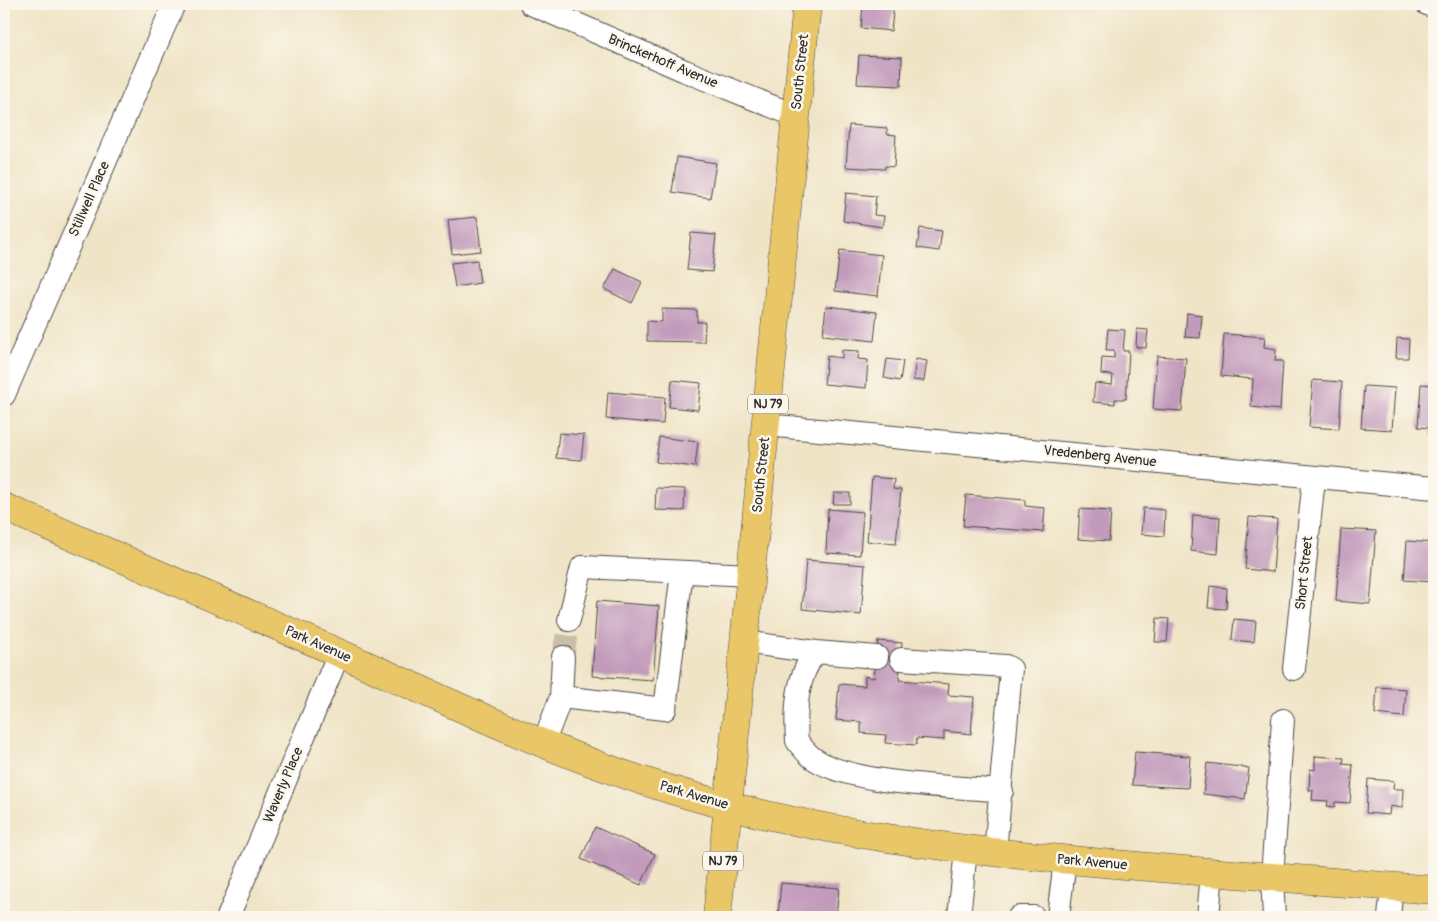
<svg xmlns="http://www.w3.org/2000/svg" width="1438" height="921" viewBox="0 0 1438 921" font-family="Pangolin,sans-serif">
<style>
.building{fill:#c29bbc}
.lines{fill:none;stroke-linecap:round;stroke-linejoin:round}
.minor-tunnel{stroke:#c9bfa7;stroke-width:22;stroke-dasharray:22 11;stroke-linecap:butt}
.minor-casing{stroke:#494742;stroke-width:24}
.major-casing{stroke:#494742;stroke-width:29}
.minor{stroke:#fff;stroke-width:22}
.major{stroke:#e9c769;stroke-width:28}
.labels{text-anchor:middle;dominant-baseline:central;stroke-width:5;stroke-linejoin:round;paint-order:stroke}
.shield{fill:#fbf7ec;stroke:#696865;stroke-width:1}
.shield-label{font-size:12px;font-weight:bold;fill:#2b2b2b}
.street-label{font-size:14px;fill:#2b2b2b;stroke:#fbf7ec}
</style>
<rect width="100%" height="100%" fill="#fbf7ec"/>
<filter id="ink" filterUnits="userSpaceOnUse"><feTurbulence type="fractalNoise" baseFrequency=".02" numOctaves="2"/><feDisplacementMap in="SourceGraphic" scale="10" xChannelSelector="R" yChannelSelector="G"/><feConvolveMatrix kernelMatrix="1 2 1 2 8 2 1 2 1" color-interpolation-filters="sRGB"/></filter>
<filter id="wash" filterUnits="userSpaceOnUse"><feTurbulence type="fractalNoise" baseFrequency=".0096" numOctaves="4" result="noise"/><feDisplacementMap in="SourceGraphic" scale="20" xChannelSelector="R" yChannelSelector="G"/><feGaussianBlur stdDeviation="1.12" result="paint"/><feColorMatrix in="noise" values="0 0 0 0 0 0 0 0 0 0 0 0 0 0 0 0 0 1.4 0 .05"/><feComposite in="paint" operator="in"/></filter>
<g filter="url(#wash)">
<rect width="100%" height="100%" fill="#f0e4c6"/>
<g id="blocks">
<path class="building" d="M863 4H894L891 31 861 28Z
M859 55 902 57 901 86 857 84Z
M849 125 887 128V134L896 135 894 167 885 166V169L846 167Z
M677 157 716 163 710 198 672 192Z
M846 193 876 196 874 215 884 216 882 227 843 221Z
M477 217 481 251 452 254 448 220Z
M920 228 942 231 939 251 917 248Z
M691 233 716 235 712 272 687 270Z
M840 250 882 255 878 296 835 291Z
M477 260 480 283 455 287 451 263Z
M615 269 642 282 632 303 604 289Z
M826 306 877 312 874 341 823 335Z
M662 309 697 310V322H705L704 342 647 341V321L662 322Z
M1187 313 1202 315 1200 338 1185 337Z
M1108 329 1125 330 1123 351H1129L1126 399H1115V404L1093 402 1095 383 1112 385 1113 375 1101 374 1102 357 1114 358V350H1106Z
M1137 329 1148 330 1146 348 1136 347Z
M1224 334 1265 337 1264 347 1276 349 1275 361H1283L1280 410 1251 407 1253 379 1221 376Z
M1397 338 1409 339 1408 358H1396Z
M842 350 859 351 858 359 868 360 866 388 824 384 827 356 842 358Z
M1157 356 1186 358 1182 411 1153 409Z
M887 359 903 361 900 381 884 378Z
M916 359 927 361 924 381 913 380Z
M672 380 701 383 698 410 669 407Z
M1313 380 1342 382 1339 429 1309 427Z
M1421 384 1434 385V435H1430V428L1418 427Z
M1364 386 1395 388 1392 430 1361 428Z
M608 392 665 397 663 424 606 419Z
M559 433 584 435 581 460 556 458Z
M659 437 698 442 695 467 656 462Z
M872 477 894 479 893 489 901 490 896 544 867 541Z
M656 488 685 489 684 511 655 510Z
M834 493H850V504H833Z
M966 495 1025 500V506L1045 508 1043 532 963 526Z
M1143 508 1165 510 1164 536 1141 534Z
M828 509 863 512 860 555 826 553Z
M1080 509 1111 511 1109 541 1078 539Z
M1193 515 1220 517 1218 554 1191 551Z
M1249 517 1277 519 1273 572 1245 569Z
M1341 529 1376 531 1370 604 1336 601Z
M1407 541 1434 543V582L1404 580Z
M806 560 865 565 861 615 802 609Z
M1210 586 1227 588 1226 609 1208 608Z
M597 601 659 606 653 680 592 676Z
M1157 618 1169 619 1167 642H1155Z
M1234 619 1256 621 1254 642 1232 640Z
M878 641 902 643 899 680 949 684 948 695 974 697 971 734 944 731V740L917 738 916 745 885 743 886 735 861 733V722L836 720 839 684 865 686V676L874 678Z
M1377 687 1406 689 1404 717 1375 714Z
M1135 752 1190 756 1188 788 1132 785Z
M1315 756 1344 758 1343 764 1353 765 1350 803 1335 802V807L1327 806 1328 801 1312 800 1313 790H1309L1310 769 1315 770Z
M1207 763 1249 768 1245 799 1203 794Z
M1368 779 1394 781 1393 789H1403L1402 808 1390 806 1389 815 1366 813Z
M595 827 655 854 641 885 581 859Z
M781 883 839 888 836 917 778 915Z"/>
</g>
</g>
<g filter="url(#ink)">
<use href="#blocks" fill-opacity="0" stroke="#494742" stroke-width="1"/>
<g class="lines">
<path class="minor-tunnel" d="M563 657 569 620"/>
<defs>
<path id="minor" d="M531 4 685 71 796 116
M1427 4 1434 7
M4 395 174 4
M766 425 1434 488
M569 620 582 567 751 575
M744 642 816 652
M877 657 816 652C796 676 795 711 797 741 802 747 808 756 816 760 855 785 953 786 1002 791
M901 659 1006 666 1011 669 995 853
M1294 669 1314 478
M561 697 665 709 682 572
M544 742 561 697 563 657
M228 917 339 653
M959 917 966 850
M1019 917H1034
M1058 917 1065 860
M1208 917 1212 872
M1274 917 1272 877 1283 720
M1389 917 1392 887"/>
<path id="major" d="M4 507C121 558 239 609 355 660 460 707 565 758 675 791 837 840 1004 855 1172 869 1259 876 1347 883 1434 890
M717 917 807 4"/>
</defs>
<use href="#minor" class="minor-casing"/>
<use href="#major" class="major-casing"/>
<use href="#minor" class="minor"/>
<use href="#major" class="major"/>
</g>
</g>
<g class="labels">
<g class="shield">
<rect x="748" y="394.5" width="40" height="19" rx="4"/>
<rect x="703" y="851.5" width="40" height="19" rx="4"/>
</g>
<g class="shield-label">
<text x="768" y="404">NJ 79</text>
<text x="723" y="861">NJ 79</text>
</g>
<g class="street-label">
<text transform="translate(663 61) rotate(23)">Brinckerhoff Avenue</text>
<text transform="translate(800 72) rotate(-84)">South Street</text>
<text transform="translate(89 199) rotate(-66)">Stillwell Place</text>
<text transform="translate(1100 456) rotate(6)">Vredenberg Avenue</text>
<text transform="translate(761 475) rotate(-84)">South Street</text>
<text transform="translate(1304 573) rotate(-84)">Short Street</text>
<text transform="translate(318 644) rotate(24)">Park Avenue</text>
<text transform="translate(283 785) rotate(-67)">Waverly Place</text>
<text transform="translate(694 795) rotate(16)">Park Avenue</text>
<text transform="translate(1092 862) rotate(5)">Park Avenue</text>
</g>
</g>
<rect width="1438" height="921" fill="none" stroke="#fbf7ec" stroke-width="20"/>
</svg>
